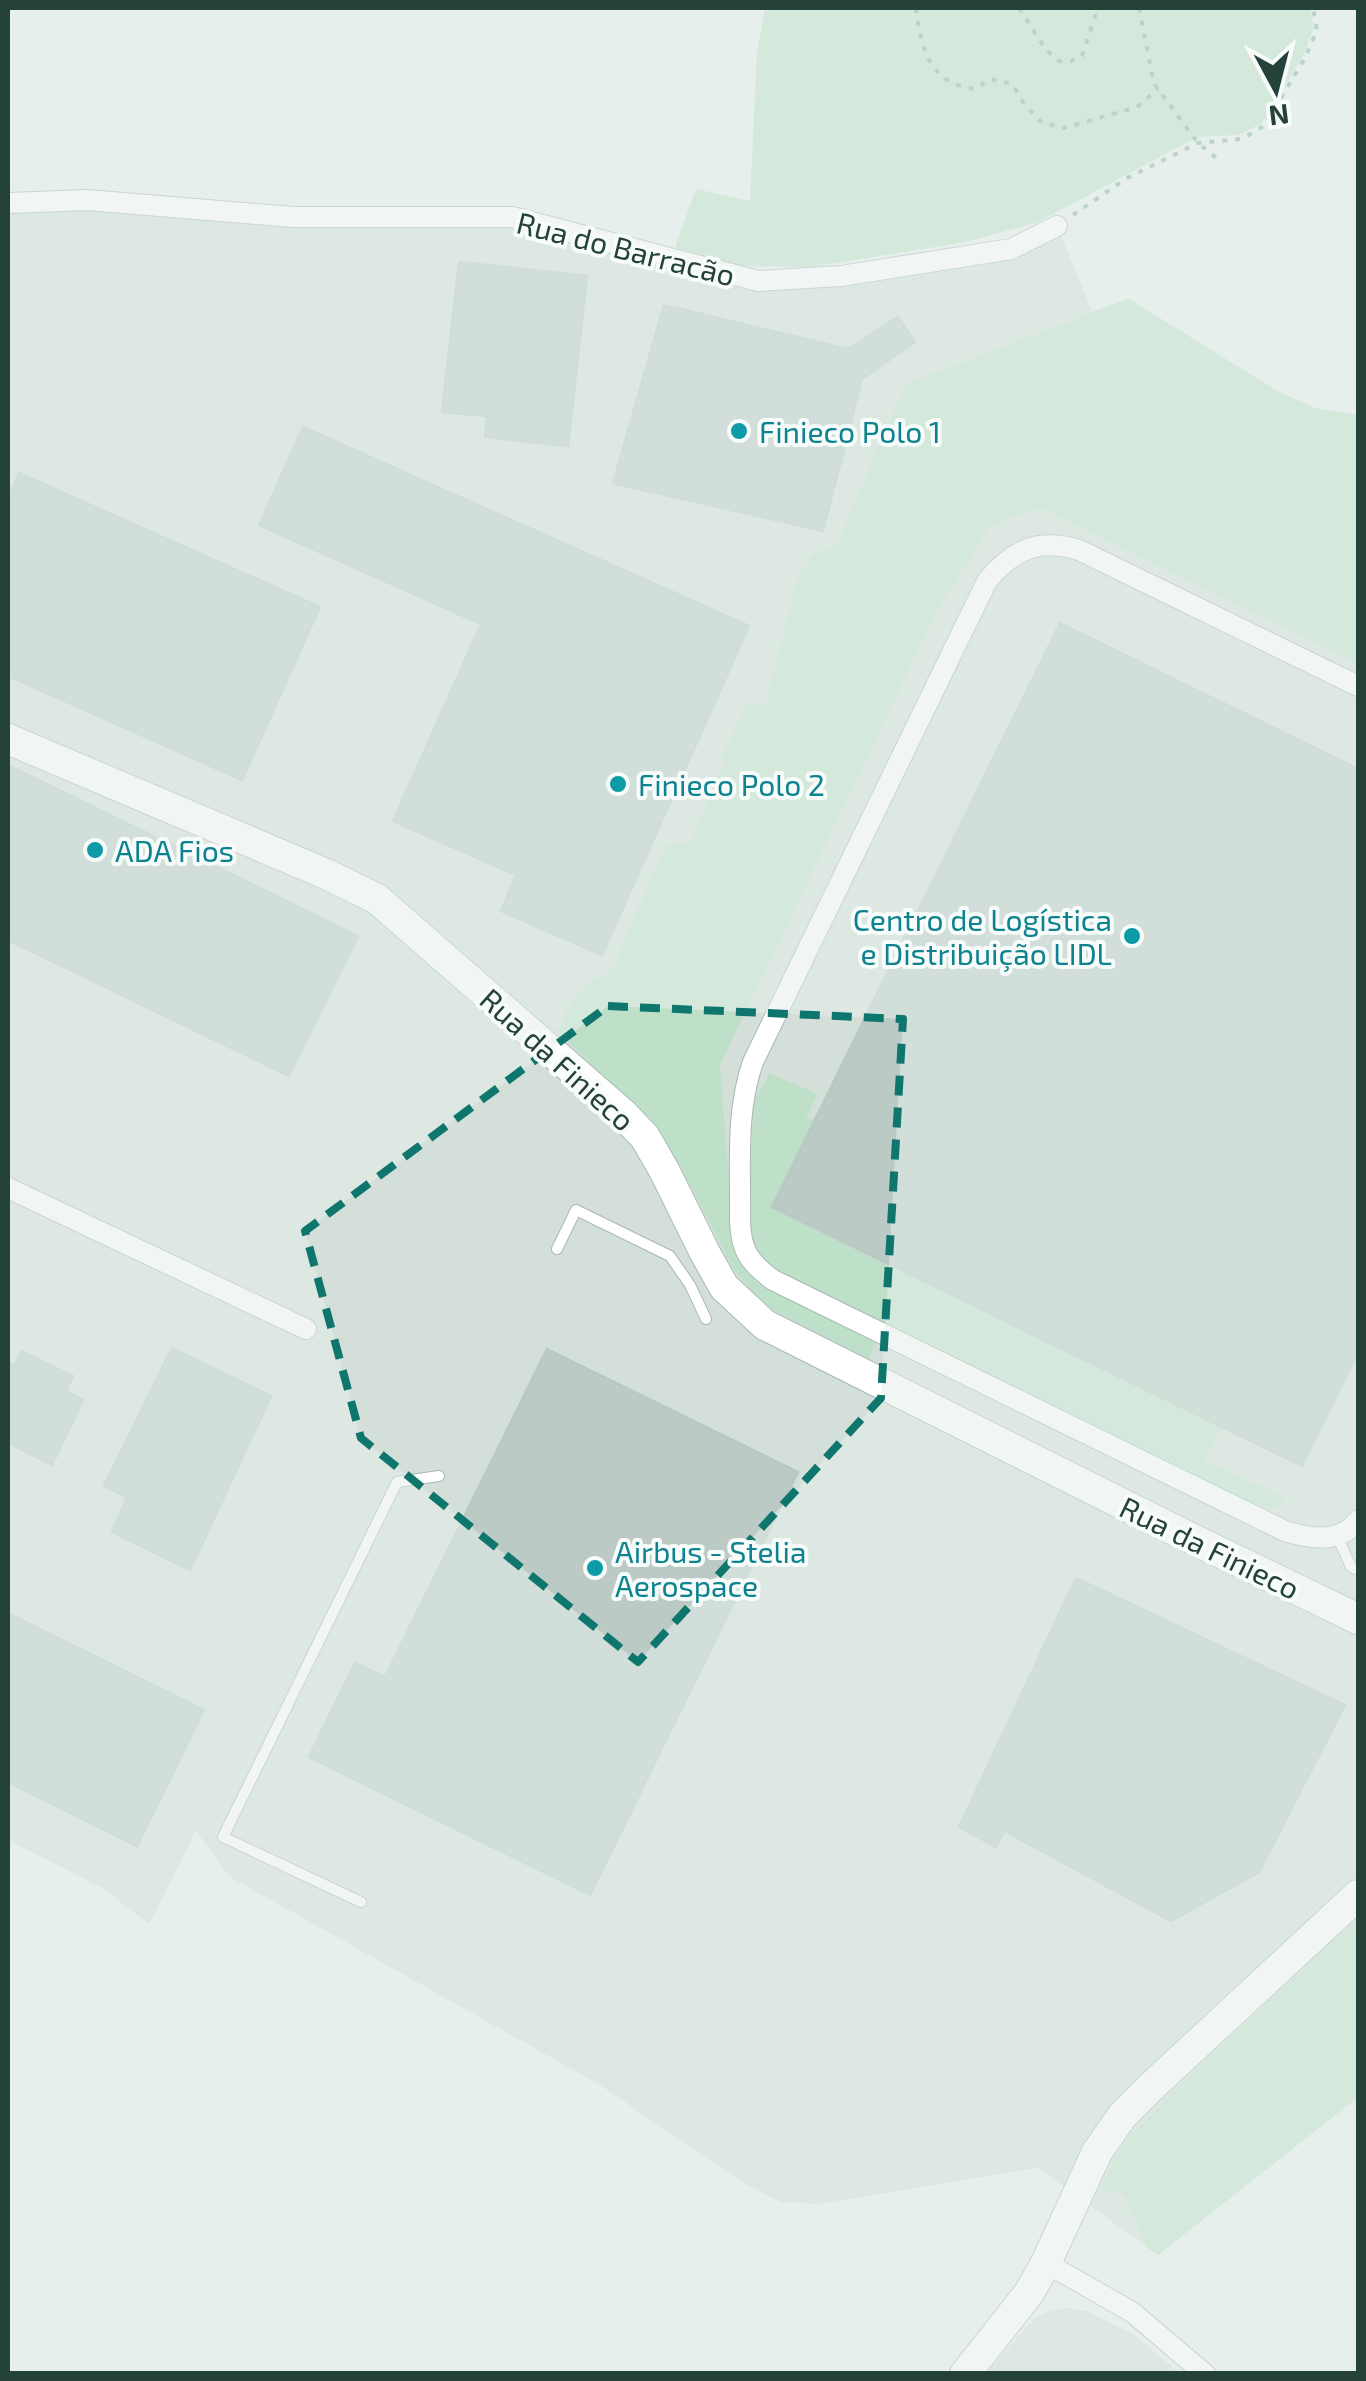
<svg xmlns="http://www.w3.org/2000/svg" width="1366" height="2381" viewBox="0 0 1366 2381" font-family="'Exo 2',sans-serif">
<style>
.built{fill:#d4dfda}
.green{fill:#bfe0c8}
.building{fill:#bbcac4;stroke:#b8c9c2;stroke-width:2.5}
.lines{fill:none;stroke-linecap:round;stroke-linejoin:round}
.lane-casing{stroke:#a8b8b2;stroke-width:12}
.street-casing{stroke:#a8b8b2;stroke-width:22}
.secondary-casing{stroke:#a4bbb3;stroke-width:32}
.path{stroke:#86b3a5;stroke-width:4;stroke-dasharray:5 8;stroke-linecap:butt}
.lane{stroke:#fff;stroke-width:10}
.street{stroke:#fff;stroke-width:20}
.secondary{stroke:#fff;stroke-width:30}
.marked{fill:none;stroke:#0f766e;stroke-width:8;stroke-dasharray:20 12;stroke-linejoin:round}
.culture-dot{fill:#0f9aa8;stroke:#f7fbf9;stroke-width:4}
.labels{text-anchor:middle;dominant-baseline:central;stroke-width:8;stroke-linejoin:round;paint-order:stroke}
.street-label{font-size:30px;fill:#24423a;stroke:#f7fbf9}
.culture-label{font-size:30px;fill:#0d838f;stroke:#f7fbf9;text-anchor:start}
</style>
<rect width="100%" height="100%" fill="#e6efeb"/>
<path class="built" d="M8 203 512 217 758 281 1011 249 1057 226 1092 311 1129 299 1279 392 1315 408 1358 415V2097L1158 2255 1038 2168 817 2204 781 2202 744 2183 600 2085 230 1877 196 1831 149 1924 104 1889 8 1840Z
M1068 2308 1087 2311 1136 2336 1179 2373H987L1028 2325 1039 2315 1053 2310Z"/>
<path class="green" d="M765 8H1310L1314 28 1303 56 1262 123 1239 135 1197 137 1038 222 966 242 811 267 735 266 675 247 696 189 750 201 757 53Z
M1129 299 1279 392 1315 408 1358 415V663L1040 508 991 525 939 607 720 1065 735 1255 759 1285 876 1342 868 1360 783 1318 755 1295 734 1270 692 1188 649 1120 556 1030 566 1019 563 1016C570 1007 576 997 584 989 603 970 612 982 621 947L667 844 690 843 726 761 721 758 747 704 765 706 799 574 813 555 836 546 906 384Z
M769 1073 818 1094 806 1118 815 1121 773 1208 1222 1427 1203 1459 1286 1498 1276 1507 1256 1506 777 1273 764 1264 750 1239 748 1212 754 1101Z
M1358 1918V2097L1158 2255 1146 2246 1127 2198 1122 2193 1101 2191 1112 2163 1132 2133 1176 2088Z"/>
<path class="building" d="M459 262 587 276 568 446 485 437 487 416 442 412Z
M664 305 848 349 898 317 915 342 862 379 823 531 613 483Z
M303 427 749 626 602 955 501 911 516 875 393 821 481 624 259 525Z
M19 473 320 607 242 780 8 676V500Z
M1060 623 1358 769V1352L1302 1466 772 1207Z
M8 765 358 936 289 1076 8 940Z
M172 1348 271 1396 190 1570 112 1532 127 1497 104 1486Z
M547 1349 798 1472 590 1895 309 1757 355 1663 385 1677Z
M22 1351 73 1376 66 1391 83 1400 52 1465 8 1443V1362L14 1366Z
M1076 1578 1345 1705 1259 1872 1171 1921 1005 1831 996 1847 959 1827Z
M8 1613 204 1710 137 1846 8 1782Z"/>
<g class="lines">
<defs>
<path id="lane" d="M557 1249 576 1210 670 1256 690 1285 706 1319
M1337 1536 1351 1567 1358 1570
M361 1902 223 1837 397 1482 439 1476"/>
<path id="street" d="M8 203 87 200 293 217H512L758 281 841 276 1011 249 1057 226
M1358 686 1079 550C1038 538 1014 549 987 581L753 1062C735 1113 741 1169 740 1221 741 1251 749 1262 773 1280L1285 1531C1310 1539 1341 1544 1358 1520
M8 1188 306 1329
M1046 2263 1132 2312 1205 2374"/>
<path id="secondary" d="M8 739 326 874 377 899 622 1113 645 1137 665 1172 705 1253 724 1287 765 1325 1180 1533 1358 1619
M965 2374 1029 2293 1046 2263 1097 2152 1122 2116 1152 2086 1358 1895"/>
</defs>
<use href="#lane" class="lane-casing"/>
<use href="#street" class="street-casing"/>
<use href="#secondary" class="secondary-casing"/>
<path class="path" d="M916 8C921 49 929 83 975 89L990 79 1012 84 1024 104 1042 123 1064 128 1137 107 1158 89
M1019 8 1046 50 1059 61H1071L1082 56 1095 16 1093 8
M1139 8 1154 84 1198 143 1220 161
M1073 215 1127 178 1198 143 1241 139 1264 126 1305 58 1317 30 1313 8"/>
<use href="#lane" class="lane"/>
<use href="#street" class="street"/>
<use href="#secondary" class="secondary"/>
</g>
<path d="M0 0H1366V2381H0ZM608 1006 903 1019 881 1398 638 1662 361 1438 305 1231Z" fill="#e6efeb" fill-opacity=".55" fill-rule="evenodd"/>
<path class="marked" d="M608 1006 903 1019 881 1398 638 1662 361 1438 305 1231Z"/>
<g class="culture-dot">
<circle cx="739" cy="431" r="10"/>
<circle cx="618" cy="784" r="10"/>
<circle cx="95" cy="850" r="10"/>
<circle cx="1132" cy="936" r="10"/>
<circle cx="595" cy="1568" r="10"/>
</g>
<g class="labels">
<g class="street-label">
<text transform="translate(626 248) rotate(14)">Rua do Barracão</text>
<text transform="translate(558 1059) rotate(42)">Rua da Finieco</text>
<text transform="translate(1210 1547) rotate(26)">Rua da Finieco</text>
</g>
<g class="culture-label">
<text x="759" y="431">Finieco Polo 1</text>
<text x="638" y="784">Finieco Polo 2</text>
<text x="115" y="850">ADA Fios</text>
<text x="1112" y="919" text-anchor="end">Centro de Logística<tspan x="1112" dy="34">e Distribuição LIDL</tspan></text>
<text x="615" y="1551">Airbus - Stelia<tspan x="615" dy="34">Aerospace</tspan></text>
</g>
</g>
<rect width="1366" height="2381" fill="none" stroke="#24423a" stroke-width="20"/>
<g transform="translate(1276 90) rotate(173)" stroke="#f7fbf9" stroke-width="8" paint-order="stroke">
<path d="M0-8L18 38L0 25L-18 38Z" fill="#24423a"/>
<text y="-15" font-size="28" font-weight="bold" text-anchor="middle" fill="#24423a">N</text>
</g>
</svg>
